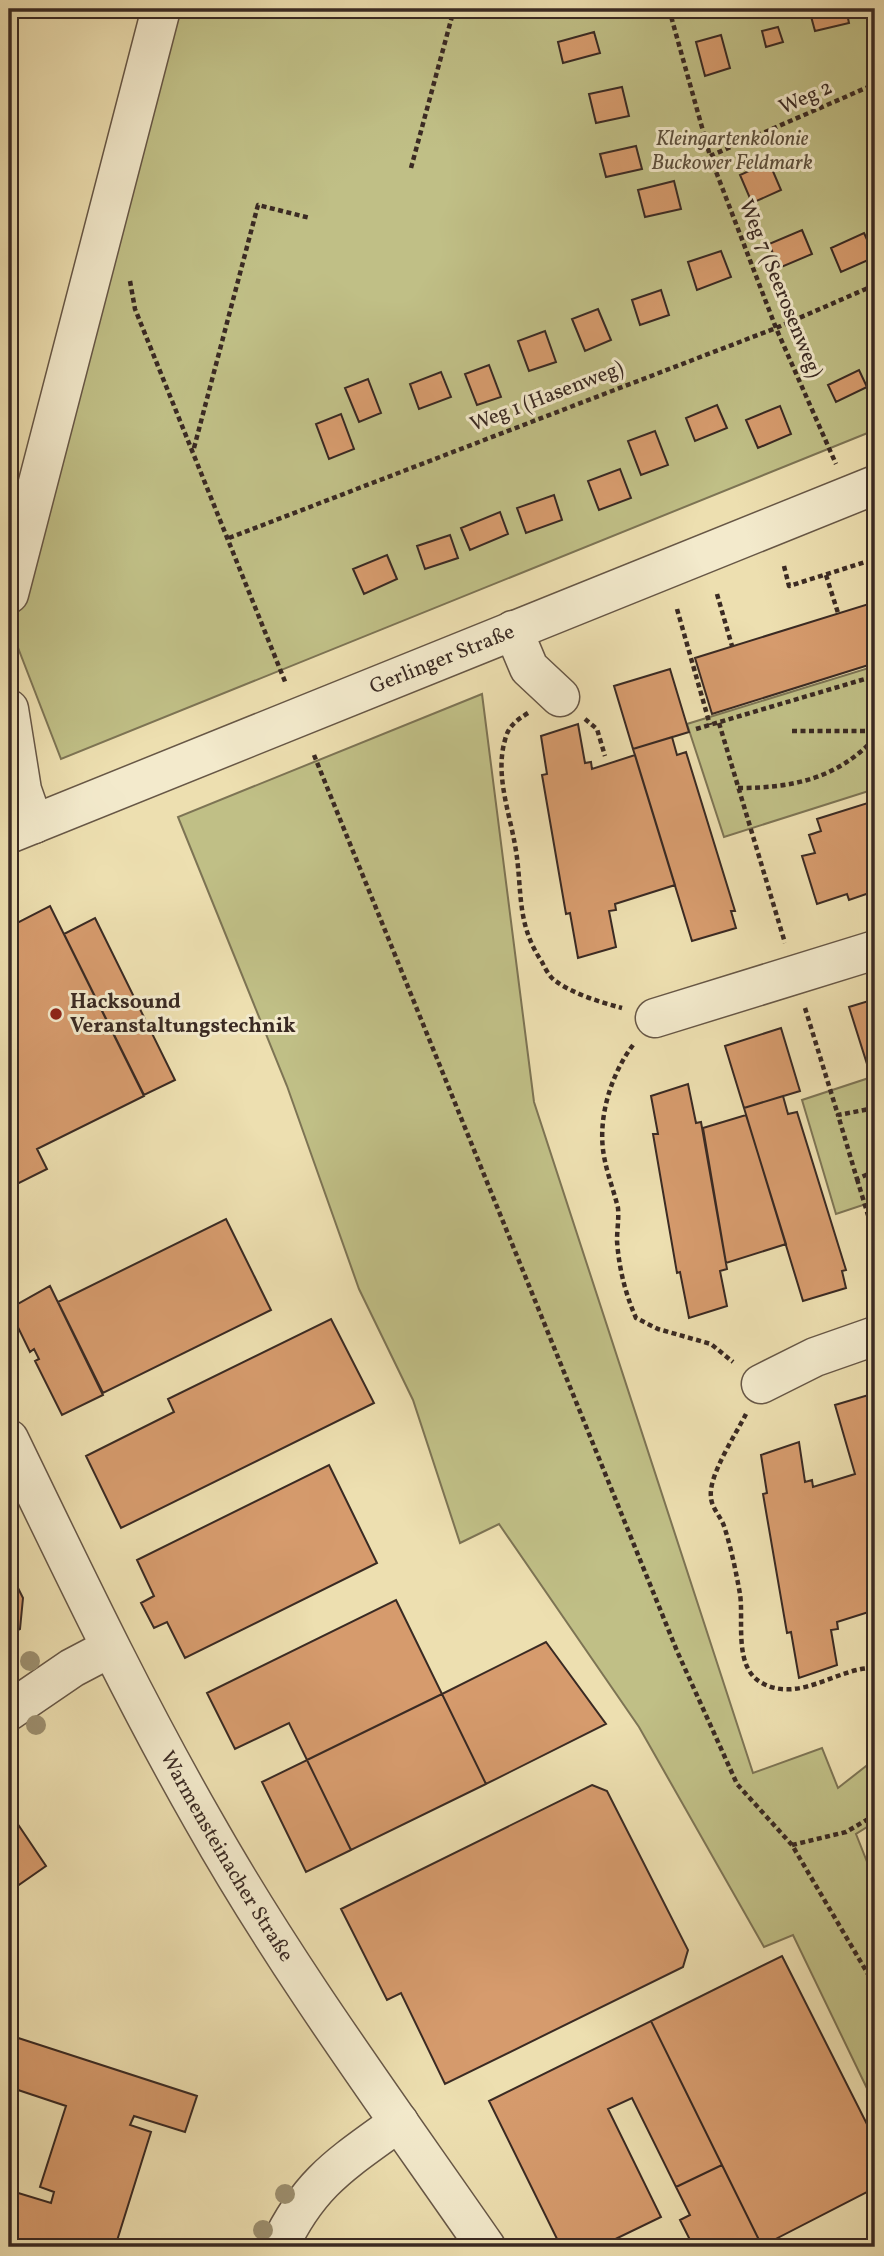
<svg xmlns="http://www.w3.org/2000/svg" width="884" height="2256" viewBox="0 0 884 2256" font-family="Vollkorn,serif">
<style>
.green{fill:#c0bf86;stroke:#7d7454;stroke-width:2}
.building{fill:#d69b6d;stroke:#3a2a23;stroke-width:2}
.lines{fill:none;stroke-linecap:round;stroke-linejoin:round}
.minor-casing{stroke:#675746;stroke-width:41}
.path{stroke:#3a2a23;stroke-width:4.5;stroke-dasharray:5 3.5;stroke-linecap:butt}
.minor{stroke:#f3eacc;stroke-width:38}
.tree{fill:#9d9070}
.poi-dot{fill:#8f2418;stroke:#f3eacc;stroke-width:2.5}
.labels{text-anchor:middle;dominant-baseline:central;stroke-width:6;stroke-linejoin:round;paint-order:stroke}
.street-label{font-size:21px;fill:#3a2a23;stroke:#f3eacc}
.park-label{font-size:21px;font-style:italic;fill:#5c4f3c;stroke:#f3eacc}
.poi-label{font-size:21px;font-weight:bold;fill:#3a2a23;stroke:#f3eacc;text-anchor:start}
</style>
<rect width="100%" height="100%" fill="#eddfb0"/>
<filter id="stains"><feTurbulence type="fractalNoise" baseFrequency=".00286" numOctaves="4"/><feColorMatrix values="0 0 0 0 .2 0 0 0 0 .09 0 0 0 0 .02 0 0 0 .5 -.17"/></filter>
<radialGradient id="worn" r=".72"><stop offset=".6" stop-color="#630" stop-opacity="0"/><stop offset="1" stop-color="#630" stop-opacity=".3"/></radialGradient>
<path class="green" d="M174 9H875V430L61 759 10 627Z
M875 666V789L724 837 687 724Z
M482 694 534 1102 753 1773 822 1748 838 1788 875 1759V1822L856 1834 875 1882V2105L793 1935 764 1947 639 1727 499 1524 460 1543 413 1400 359 1289 287 1086 178 817Z
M875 1076V1201L836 1214 802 1100Z"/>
<path class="building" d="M809 9H846L849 23 815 31Z
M778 27 783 42 766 47 762 31Z
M594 32 600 53 563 63 558 42Z
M721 35 730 68 705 76 696 42Z
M622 87 629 116 596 123 589 94Z
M636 146 642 169 606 177 600 154Z
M769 162 781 190 752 203 740 175Z
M674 181 681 209 645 217 638 190Z
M802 230 812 254 779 268 769 244Z
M864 233 875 257 841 272 831 248Z
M721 251 731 277 697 290 688 262Z
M661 290 669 315 640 325 632 300Z
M598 309 611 340 585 351 572 319Z
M545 331 556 362 529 371 518 341Z
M489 365 501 397 477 405 465 374Z
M859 370 867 387 836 402 828 385Z
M441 372 451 397 419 409 410 384Z
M368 379 381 413 359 422 345 388Z
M717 405 727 428 695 441 686 418Z
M780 406 791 434 758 448 746 420Z
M341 414 354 449 329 459 316 424Z
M655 431 668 465 641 475 628 441Z
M620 469 631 498 599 510 588 481Z
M554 495 562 520 526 533 517 508Z
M500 512 508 534 470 550 461 528Z
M450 535 458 558 425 569 417 546Z
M387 555 397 579 364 594 353 569Z
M875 602V663L712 714 695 658Z
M670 669 689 732 633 749 614 686Z
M578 724 585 763 591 762 592 769 635 755 675 885 615 904 616 910 609 911 616 947 578 958 570 913 566 914 542 775 547 774 541 736Z
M672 737 677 755 686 752 735 911H731L736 928 692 941 633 749Z
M874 801 875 891 849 900 847 894 817 904 802 856 815 853 809 835 821 831 817 819Z
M50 906 144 1096 37 1149 47 1169 9 1188V927Z
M95 918 175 1080 144 1095 64 934Z
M875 999V1083H873L849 1007Z
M781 1028 800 1091 744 1108 725 1046Z
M688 1084 696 1123 701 1122 727 1269 720 1271 727 1306 689 1318 680 1272 677 1273 653 1134H658L651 1096Z
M783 1096 788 1114 797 1112 846 1270 842 1271 846 1288 803 1301 744 1108Z
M746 1115 786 1244 726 1263 703 1128Z
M226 1219 271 1310 103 1393 58 1302Z
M50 1286 103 1395 62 1415 35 1361 39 1359 34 1349 30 1352 9 1309Z
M331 1319 374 1403 121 1528 86 1456 174 1412 168 1399Z
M875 1393V1610L837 1622 838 1629 831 1630 837 1665 799 1678 791 1632 787 1633 763 1494 767 1493 761 1455 799 1442 805 1482 812 1480 813 1487 855 1474 835 1405Z
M329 1465 377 1563 185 1658 167 1622 154 1628 141 1603 154 1596 137 1560Z
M9 1570 23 1598 20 1629 9 1634Z
M396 1600 442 1694 307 1760 289 1723 235 1749 207 1693Z
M546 1642 606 1724 486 1784 442 1694Z
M442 1694 486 1784 351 1850 307 1760Z
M307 1760 351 1850 306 1872 262 1782Z
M592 1785 607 1791 688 1950 683 1967 445 2084 401 1993 387 2000 341 1909Z
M9 1811 46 1866 13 1889 9 1882Z
M782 1956 875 2140V2188L762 2246 651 2021Z
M651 2021 722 2165 676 2187 632 2098 608 2109 661 2217 599 2247H561L489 2101Z
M9 2035 197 2096 185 2132 134 2116 130 2125 151 2132 115 2247H9V2212L15 2192 51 2203 54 2192 40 2187 66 2106 9 2087Z
M722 2165 762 2246 760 2247H706L703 2241 693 2246 680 2220 690 2215 676 2187Z"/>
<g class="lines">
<defs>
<g id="minor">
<path d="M9 594 161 9"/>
<path d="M513 630 529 668 560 697"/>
<path d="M9 709 22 790 34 824"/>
<path id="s1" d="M9 834 875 485"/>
<path d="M655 1018 875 950"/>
<path d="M761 1384 815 1357 875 1336"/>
<path id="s2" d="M9 1439C71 1567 132 1696 203 1820 287 1969 389 2107 486 2247"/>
<path d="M9 1711 72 1668 110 1648"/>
<path d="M279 2247C310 2181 343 2163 399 2122"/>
</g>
</defs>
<use href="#minor" class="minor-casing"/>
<path class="path" d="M669 9 710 156 776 328 836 464
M710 156 875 84
M411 168 454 9
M130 281 135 309 286 684
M194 448 258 205 310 218
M229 538 776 328 875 285
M784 566 789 586 875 559
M826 575 838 613
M717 594 732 646
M677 609 710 725
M528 713C517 720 508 726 505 740 495 774 509 811 515 845 523 888 515 922 542 962 545 968 549 976 554 980 573 994 600 1002 622 1008
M585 719 597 729 605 756
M719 723 785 943
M696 729 875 676
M792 731H875
M314 755 677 1651 737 1784 792 1845 875 1986
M738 788C792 788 837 779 875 738
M875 894 870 896 875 911
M805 1008 838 1115
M633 1045C611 1074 597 1119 604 1156 607 1174 614 1191 618 1208 619 1219 617 1230 617 1241 619 1268 625 1293 636 1318L658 1329 711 1344 733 1362
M875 1108 838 1115 857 1179 875 1171
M857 1179 875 1238
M746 1414C736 1434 708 1476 711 1497 711 1507 721 1517 724 1526 731 1547 736 1572 740 1594 744 1620 733 1668 762 1683 800 1704 840 1666 875 1668
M792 1845 846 1832 875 1815"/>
<use href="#minor" class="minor"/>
</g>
<g class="tree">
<circle cx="30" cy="1661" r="10"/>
<circle cx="36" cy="1725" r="10"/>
<circle cx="285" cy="2194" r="10"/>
<circle cx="263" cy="2230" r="10"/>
</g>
<circle class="poi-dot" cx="56" cy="1014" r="7"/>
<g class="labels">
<g class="street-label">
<text transform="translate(806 98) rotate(-24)">Weg 2</text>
<text transform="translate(780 289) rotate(68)">Weg 7 (Seerosenweg)</text>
<text transform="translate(547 397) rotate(-21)">Weg 1 (Hasenweg)</text>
<text stroke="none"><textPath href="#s1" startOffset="467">Gerlinger Straße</textPath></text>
<text stroke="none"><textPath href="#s2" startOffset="471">Warmensteinacher Straße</textPath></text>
</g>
<g class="park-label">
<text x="732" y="139">Kleingartenkolonie<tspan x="732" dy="24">Buckower Feldmark</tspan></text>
</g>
<g class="poi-label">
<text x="70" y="1002">Hacksound<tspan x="70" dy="24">Veranstaltungstechnik</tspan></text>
</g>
</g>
<rect width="884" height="2256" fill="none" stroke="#eddfb0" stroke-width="35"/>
<rect x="10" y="10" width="863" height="2235" fill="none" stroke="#3a2a23" stroke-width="3.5"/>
<rect x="18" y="18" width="849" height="2221" fill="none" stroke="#3a2a23" stroke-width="2"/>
<rect width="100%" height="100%" filter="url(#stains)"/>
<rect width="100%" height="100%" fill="url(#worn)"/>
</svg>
